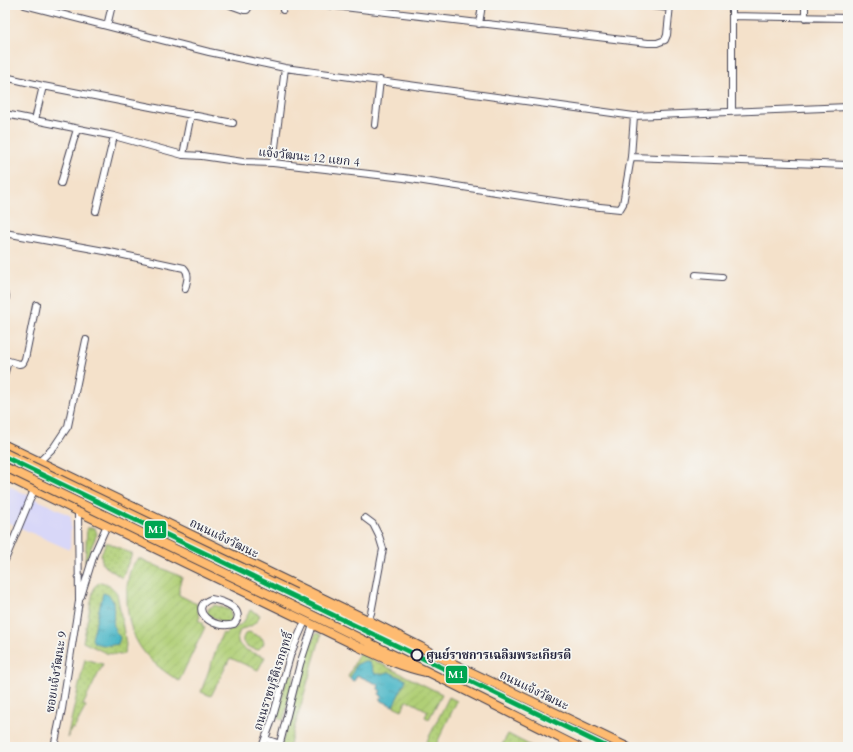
<svg xmlns="http://www.w3.org/2000/svg" width="853" height="752" viewBox="0 0 853 752" font-family="Cardo,'Noto Serif Thai',serif">
<style>
.built{fill:#d8d7f8}
.grass{fill:url(#grass-dots);stroke:#697858}
.garden{fill:url(#garden-furrows);stroke:#697858}
.water{fill:url(#water-ripples);stroke:#366c80}
.lines{fill:none;stroke-linecap:round;stroke-linejoin:round}
.minor-casing{stroke:#423f50;stroke-width:8}
.major-casing{stroke:#423f50;stroke-width:10}
.minor{stroke:#fff;stroke-width:6}
.major{stroke:#febb71;stroke-width:8}
.major-bridge-casing{stroke:#423f50;stroke-width:10;stroke-linecap:butt}
.major-bridge{stroke:#febb71;stroke-width:8}
.metro-1-casing{stroke:#f6f6f2;stroke-width:8}
.metro-1{stroke:#00a651;stroke-width:5}
.stop-dot{fill:#f6f6f2;stroke:#22223b;stroke-width:2}
.labels{text-anchor:middle;dominant-baseline:central;stroke-width:3.5;stroke-linejoin:round;paint-order:stroke}
.street-label{font-size:12px;fill:#22223b;stroke:#f6f6f2}
.stop-label{font-size:12px;font-weight:bold;fill:#22223b;stroke:#f6f6f2;text-anchor:start}
.line-badge{stroke:#f6f6f2;stroke-width:1.5}
.badge-label{font-size:11px;text-anchor:middle;font-weight:bold;fill:#fff}
</style>
<defs>
<pattern id="grass-dots" width="8" height="8" patternUnits="userSpaceOnUse"><rect width="8" height="8" fill="#b0cf76"/><path d="M2 2h.1M6 6h.1" fill="none" stroke="#97b167" stroke-width="1.8" stroke-linecap="round"/></pattern>
<pattern id="garden-furrows" width="10" height="10" patternUnits="userSpaceOnUse"><rect width="10" height="10" fill="#b0cf76"/><path d="M-1 1l2-2M0 10L10 0M9 11l2-2" fill="none" stroke="#97b167"/></pattern>
<pattern id="water-ripples" width="26" height="14" patternUnits="userSpaceOnUse"><rect width="26" height="14" fill="#49b6c6"/><path d="M2 4q2-2 4 0t4 0M15 11q2-2 4 0t4 0" fill="none" stroke="#3c94a2"/></pattern>
</defs>
<rect width="100%" height="100%" fill="#f6f6f2"/>
<filter id="ink" filterUnits="userSpaceOnUse"><feTurbulence type="fractalNoise" baseFrequency=".025" numOctaves="2"/><feDisplacementMap in="SourceGraphic" scale="8" xChannelSelector="R" yChannelSelector="G"/><feConvolveMatrix kernelMatrix="1 2 1 2 8 2 1 2 1" color-interpolation-filters="sRGB"/></filter>
<filter id="wash" filterUnits="userSpaceOnUse"><feTurbulence type="fractalNoise" baseFrequency=".012" numOctaves="4" result="noise"/><feDisplacementMap in="SourceGraphic" scale="16" xChannelSelector="R" yChannelSelector="G"/><feGaussianBlur stdDeviation="0.9" result="paint"/><feColorMatrix in="noise" values="0 0 0 0 0 0 0 0 0 0 0 0 0 0 0 0 0 1.4 0 .05"/><feComposite in="paint" operator="in"/></filter>
<g filter="url(#wash)">
<rect width="100%" height="100%" fill="#f4e1ca"/>
<path class="built" d="M5 484 71 516 70 550 5 521Z"/>
<path class="grass" d="M87 528H95L97 534 85 562Z
M106 543H109L132 554 122 578 102 564 101 554Z
M100 582C107 583 112 587 117 593L126 644 125 652 121 655 106 653 83 642 94 587Z
M215 605 230 610 232 620 224 623 214 618 207 613 209 608Z
M316 633 321 635 289 747H281L307 652Z
M85 659 103 664 83 705 86 706 74 729 72 728 67 738Z
M288 673 294 675 284 719 282 720 277 717Z
M449 697 457 701 435 747H424Z
M508 734 533 747H506L502 745Z"/>
<path class="garden" d="M138 559H141L182 577 179 586V595L197 604 198 612 200 617 198 620 203 623 202 626 205 627 179 681C140 657 125 634 127 587 128 578 130 565 138 559Z
M250 610 260 615C255 625 251 627 241 629 229 648 252 652 265 657L258 670 230 658 211 696 201 692 221 636 223 633 226 634 228 631C240 627 245 622 250 610Z
M249 632 262 638 264 642 263 645 258 650C249 648 237 644 246 633Z
M359 653 442 694 429 719 425 717 428 711 407 700 402 710 380 700 382 696 379 694 381 691 378 689 379 685 357 675 354 681 348 677Z"/>
<path class="water" d="M103 593C120 596 110 618 115 630 116 633 119 635 120 638L118 644C111 646 100 645 94 643L92 639Z
M364 661 370 663 375 674H382L389 672 406 680 393 706 380 700 382 696 379 694 381 691 378 689 379 685 357 675 354 681 350 679 356 665Z"/>
</g>
<g filter="url(#ink)">
<g class="lines">
<defs>
<path id="minor" d="M25 5 209 52 285 68 634 116 848 107
M230 5 244 10H247L250 5
M327 5 648 43H657L665 40 667 35 670 5
M643 5 670 8
M732 5V111
M805 5V18
M283 10 284 5
M732 16 848 18
M479 24 482 5
M107 26 112 5
M5 77 43 86 233 123
M5 114 114 136 183 155 202 156 243 162 273 163 404 178 580 205 620 209 623 204 631 157 634 116
M35 120 43 86
M375 125 380 80
M183 155 191 114
M631 157 848 165
M273 163 285 68
M61 183 77 129
M96 211 114 136
M5 233 110 252 184 268C190 274 187 281 185 289
M696 275 722 277
M5 303 6 296
M5 360 19 364 23 363 25 359 36 305
M5 372 8 361
M39 462 54 447 68 426 86 340
M365 518 373 524 379 536 383 549 371 613 368 620
M5 560 34 490
M81 596 94 554 107 525
M211 599C223 601 247 609 234 624 212 631 187 607 211 599Z
M266 739 280 744
M54 747 62 709 79 601 78 512
M262 747 272 720 291 653 305 621
M279 747 300 664 313 625"/>
<path id="major" d="M5 445 368 620 421 647 431 653 627 747
M5 476 359 647C381 657 402 667 426 672
M295 593 417 650
M289 604C386 650 482 699 578 747"/>
</defs>
<use href="#minor" class="minor-casing"/>
<use href="#major" class="major-casing"/>
<use href="#minor" class="minor"/>
<use href="#major" class="major"/>
<defs>
<path id="major-bridge" d="M5 453 295 593
M5 467 289 604"/>
</defs>
<use href="#major-bridge" class="major-bridge-casing"/>
<use href="#major-bridge" class="major-bridge"/>
<defs>
<path id="metro-1" d="M5 457 607 747"/>
</defs>
<use href="#metro-1" class="metro-1-casing"/>
<use href="#metro-1" class="metro-1"/>
</g>
</g>
<circle class="stop-dot" cx="417" cy="655" r="5.5"/>
<g class="labels">
<g class="street-label">
<text transform="translate(309 157) rotate(6)">แจ้งวัฒนะ 12 แยก 4</text>
<text transform="translate(224 538) rotate(26)">ถนนแจ้งวัฒนะ</text>
<text transform="translate(56 672) rotate(-81)">ซอยแจ้งวัฒนะ 9</text>
<text transform="translate(273 681) rotate(-72)">ถนนราชบุรีดิเรกฤทธิ์</text>
<text transform="translate(534 690) rotate(26)">ถนนแจ้งวัฒนะ</text>
</g>
<g class="stop-label">
<text x="426" y="655">ศูนย์ราชการเฉลิมพระเกียรติ</text>
</g>
</g>
<g class="line-badge">
<rect x="144" y="520" width="23" height="19" rx="4" fill="#00a651"/>
<rect x="445" y="665" width="23" height="19" rx="4" fill="#00a651"/>
</g>
<g class="badge-label">
<text x="156" y="533">M1</text>
<text x="456" y="678">M1</text>
</g>
<rect width="853" height="752" fill="none" stroke="#f6f6f2" stroke-width="20"/>
</svg>
